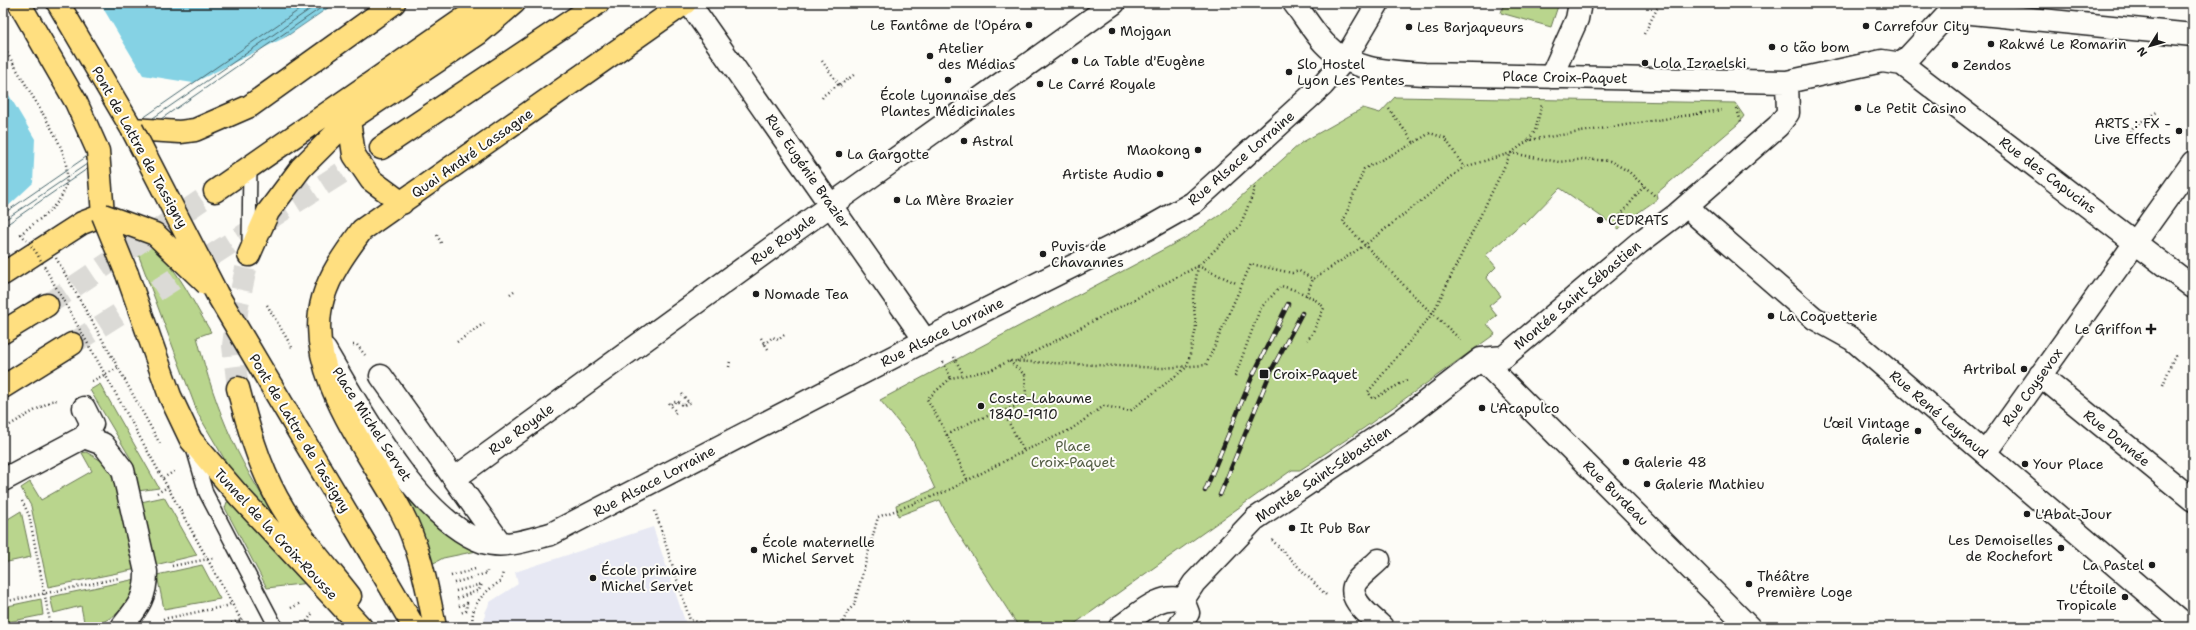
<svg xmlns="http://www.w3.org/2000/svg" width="2196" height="630" viewBox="0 0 2196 630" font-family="'Shantell Sans',sans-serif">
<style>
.built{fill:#e7e8f3}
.green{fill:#b9d58d;stroke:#6a7854}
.water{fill:#85d2e4;stroke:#5b8994}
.pier{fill:#fdfcf7}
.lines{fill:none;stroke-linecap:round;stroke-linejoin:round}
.shore{stroke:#46656c;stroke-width:1}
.primary-tunnel{stroke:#dbdad6;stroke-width:22;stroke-dasharray:22 11;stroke-linecap:butt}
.lane-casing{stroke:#1c1c1c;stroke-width:16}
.street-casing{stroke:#1c1c1c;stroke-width:25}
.primary-casing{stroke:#1c1c1c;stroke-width:25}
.path{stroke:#1c1c1c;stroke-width:2.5;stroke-dasharray:1 3;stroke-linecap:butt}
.lane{stroke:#fdfcf7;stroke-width:13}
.street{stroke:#fdfcf7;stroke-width:22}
.primary{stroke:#ffdf80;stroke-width:22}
.rail-casing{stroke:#1c1c1c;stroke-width:4.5}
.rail{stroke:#fdfcf7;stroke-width:3;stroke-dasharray:9;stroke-linecap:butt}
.primary-bridge-casing{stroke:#1c1c1c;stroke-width:25;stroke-linecap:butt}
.path-bridge{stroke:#1c1c1c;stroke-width:2.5;stroke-dasharray:1 3;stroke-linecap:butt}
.primary-bridge{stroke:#ffdf80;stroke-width:22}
.poi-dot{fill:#1c1c1c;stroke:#fdfcf7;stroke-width:1.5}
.labels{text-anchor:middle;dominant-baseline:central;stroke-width:4;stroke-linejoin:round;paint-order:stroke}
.poi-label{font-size:14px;fill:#1c1c1c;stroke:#fdfcf7;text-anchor:start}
.street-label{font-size:14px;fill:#1c1c1c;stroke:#fdfcf7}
.park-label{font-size:14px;fill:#535d44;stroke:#fdfcf7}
</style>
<rect width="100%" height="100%" fill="#fdfcf7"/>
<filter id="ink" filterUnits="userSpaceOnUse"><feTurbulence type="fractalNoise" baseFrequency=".025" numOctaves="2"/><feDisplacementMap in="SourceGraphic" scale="8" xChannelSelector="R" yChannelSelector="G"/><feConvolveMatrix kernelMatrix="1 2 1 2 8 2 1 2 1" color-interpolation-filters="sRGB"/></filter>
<g filter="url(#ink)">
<path class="built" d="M653 527 687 627H484L485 613 490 602 518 584 515 572Z"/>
<path class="green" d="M1504 3H1559L1551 27 1501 13Z
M1395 97 1735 103 1744 116 1738 124 1657 193 1658 199C1650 204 1623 223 1619 229L1560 188 1525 224 1523 222 1486 255 1496 267 1486 277 1501 296 1489 306 1497 316 1487 324 1495 334 1364 428 1300 470H1292L1070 627H1019L950 521 940 500 898 516 896 505 935 489 912 439 880 400 1185 238 1220 215 1301 143 1363 108 1380 113Z
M138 237C171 253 192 301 211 332L197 337C216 412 241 470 287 532L235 477 198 414 134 243Z
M100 384 159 488 138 491 129 461 131 459 90 390Z
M86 452 107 464 115 474 137 569 48 587 31 506 21 488 30 482 41 500 92 471 82 453Z
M399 487H402L477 551 443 558 430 565V553L424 550Z
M164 497 197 555 155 565 141 502Z
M227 502H231L309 583 267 588 225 508Z
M21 511 31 557 3 563V522Z
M202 565 220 599 164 609 157 575Z
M136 579C132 607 112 622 85 627L81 606 54 613 50 597Z
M41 599 43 615 3 623V607Z"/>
<path class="water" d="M3 3H335L3 232Z"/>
<path class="pier" d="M3 3H100L143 75 193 83 288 36 289 38 3 234V211L33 183 35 139 3 85Z"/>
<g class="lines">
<path class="shore" d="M143 118 309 3
M153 118 319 3
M161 119 328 3
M3 214 86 157
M3 221 87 164
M3 227 87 169"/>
<path class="primary-tunnel" d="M47 305 215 191
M72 344 381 148
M238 388 233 346 238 305 249 255"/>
<defs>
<path id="lane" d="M249 243 250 165
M193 448 206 493 276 627"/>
<path id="street" d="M689 3 925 340
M1294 3C1304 16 1313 31 1324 43 1350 71 1389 72 1425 74L1787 82 1882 61 1902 64 2193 287
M1951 11 2193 35
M1902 64 1951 11
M1551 77 1577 19 1580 3
M1688 205 1697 216 1814 318 1852 339 2187 627
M325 350C359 407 418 519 483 542 504 549 531 539 551 534L955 325 1147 229 1193 203 1323 85 1345 59 1378 3
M1481 359 1504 357 1639 243 1676 215 1778 126 1788 113 1787 82
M1481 359 1749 627
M2040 375 2193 500
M381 376 501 544
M84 437 103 444 123 470 146 572C146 598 138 607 122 627
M1985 453 2193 162
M455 478 796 230 1114 3
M3 480 84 437 92 424 84 408
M1379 560C1372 567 1362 574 1356 582 1345 599 1372 617 1382 627
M1120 627C1138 615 1160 592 1183 600
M1179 627 1188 613 1183 600 1194 583 1255 519 1401 421 1481 359"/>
<path id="primary" d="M58 3 132 129 180 132 195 130 250 106 394 3
M349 120 354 155 371 180 402 203
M381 148 598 3
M215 191 469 15 495 3
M249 255 268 212 301 168 349 120 479 33 514 3
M3 274 82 223 103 215 98 151 76 102 19 3
M127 274 170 396 191 440 240 497 361 627
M3 332 47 305
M3 387 72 344
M238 388C248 426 258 463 277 498 296 533 325 564 350 596
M370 552 414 627
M435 627C427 588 420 547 401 511 369 451 302 371 323 298 331 272 346 252 362 230L685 3"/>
</defs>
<use href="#lane" class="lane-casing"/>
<use href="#street" class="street-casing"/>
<use href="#primary" class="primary-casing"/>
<path class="path" d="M781 3 782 4
M949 3 953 8
M1644 34 1660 3
M3 46 43 114
M822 61 841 87
M840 85 855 74
M822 98 824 95 839 84
M1389 109 1414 143 1430 133 1445 138 1464 167
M1737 109 1741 122
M2128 135 2134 126 2157 112
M1529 140 1535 131 1542 104
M1414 143 1364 169 1343 222 1420 302 1461 340
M1622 222 1619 217 1644 186
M437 235 442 245
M510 294 514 291
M1306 296 1313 279
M267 305 293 349
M761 338 768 349
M457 342 486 322
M764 344 773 337 778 340 784 335
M353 345H357L365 355
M954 357 963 374
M1017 361 1198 266 1236 283
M115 362 160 444
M943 362 951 378
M101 367 245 627
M729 367 730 361
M1235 376 1260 309 1281 286C1294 289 1316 297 1324 308L1311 336 1307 340
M1407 380 1373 399 1368 392 1433 313 1511 153 1529 140 1722 110
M92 381 118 368
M2163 385 2173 359 2178 353
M682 394 690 404
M669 403 676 412 675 413
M671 404 677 401 683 406 688 402
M1002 410 1024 451
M3 429 51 401 58 400
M947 435 973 421 1029 402 1026 395 1025 375 1009 361
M163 478 175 471
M967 479 942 425 927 399 951 378 991 370 1009 361 1162 368 1206 365 1251 264 1292 273 1299 271 1313 279 1365 245 1464 167 1511 153 1559 162 1585 159 1610 161 1628 171 1656 197
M157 493 168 487
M22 501 29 515 51 627
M655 511 690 620 720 627
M1272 540 1326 595
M172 566 214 558
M451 576 475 569
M454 583 487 573V571
M456 591 482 584 479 590 456 599
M3 602 119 578
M459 606 467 603 466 611 460 613
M291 608 301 603
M312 614 304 625 306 627 321 624
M163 619 227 606 232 603
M843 622 847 612 854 605 878 517 947 491 1024 451 1070 430 1104 406 1130 411 1187 367 1196 328 1193 298 1198 266 1240 226 1255 189 1252 186
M231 623 243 620
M473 627C469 605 484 592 501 581L503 572"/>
<use href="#lane" class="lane"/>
<use href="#street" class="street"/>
<use href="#primary" class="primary"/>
<defs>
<path id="rail" d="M1205 491 1252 377 1288 304
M1220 495 1271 371 1302 313"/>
</defs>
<use href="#rail" class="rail-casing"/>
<use href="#rail" class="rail"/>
<defs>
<path id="primary-bridge" d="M132 129 217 294 370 552
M103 215 155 234 207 284
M103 215 127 274"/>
</defs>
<use href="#primary-bridge" class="primary-bridge-casing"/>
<path class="path-bridge" d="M43 114C60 142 81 178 54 206 45 217 32 224 21 234L36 252 101 367
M56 258 115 362"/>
<use href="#primary-bridge" class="primary-bridge"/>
</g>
</g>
<g class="poi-dot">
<circle cx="1029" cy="25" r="4"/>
<circle cx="1866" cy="26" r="4"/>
<circle cx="1409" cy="27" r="4"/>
<circle cx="1112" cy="31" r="4"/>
<circle cx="1991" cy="44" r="4"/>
<circle cx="1772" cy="47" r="4"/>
<circle cx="930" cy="56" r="4"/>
<circle cx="1075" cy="61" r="4"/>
<circle cx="1645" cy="63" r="4"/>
<circle cx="1955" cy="65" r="4"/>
<circle cx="1289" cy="72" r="4"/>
<circle cx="948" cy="80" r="4"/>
<circle cx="1040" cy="84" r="4"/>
<circle cx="1858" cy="108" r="4"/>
<circle cx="2179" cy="131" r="4"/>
<circle cx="964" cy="141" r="4"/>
<circle cx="1198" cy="150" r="4"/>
<circle cx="839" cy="154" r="4"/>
<circle cx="1160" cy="174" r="4"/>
<circle cx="897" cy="200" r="4"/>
<circle cx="1600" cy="220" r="4"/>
<circle cx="1043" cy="254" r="4"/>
<circle cx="756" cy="294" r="4"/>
<circle cx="1771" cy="316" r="4"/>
<path d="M2149 323h4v4h4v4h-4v4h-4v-4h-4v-4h4z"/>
<circle cx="2024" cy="369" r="4"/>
<rect x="1259" y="369" width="10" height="10" rx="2"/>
<circle cx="981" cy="406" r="4"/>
<circle cx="1482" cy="408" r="4"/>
<circle cx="1918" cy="431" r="4"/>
<circle cx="1626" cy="462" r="4"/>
<circle cx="2025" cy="464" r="4"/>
<circle cx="1647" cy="484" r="4"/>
<circle cx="2027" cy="514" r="4"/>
<circle cx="1292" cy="528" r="4"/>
<circle cx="2061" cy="548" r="4"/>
<circle cx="754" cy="550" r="4"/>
<circle cx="2152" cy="565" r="4"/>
<circle cx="593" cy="578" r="4"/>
<circle cx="1749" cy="584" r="4"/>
<circle cx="2125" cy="597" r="4"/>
</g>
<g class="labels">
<g class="poi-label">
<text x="1021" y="25" text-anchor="end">Le Fantôme de l'Opéra</text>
<text x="1874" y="26">Carrefour City</text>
<text x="1417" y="27">Les Barjaqueurs</text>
<text x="1120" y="31">Mojgan</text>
<text x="1999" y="44">Rakwé Le Romarin</text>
<text x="1780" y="47">o tão bom</text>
<text x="938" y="48">Atelier<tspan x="938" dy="16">des Médias</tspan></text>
<text x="1083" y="61">La Table d'Eugène</text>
<text x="1653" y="63">Lola Izraelski</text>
<text x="1297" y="64">Slo Hostel<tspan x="1297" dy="16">Lyon Les Pentes</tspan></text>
<text x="1963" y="65">Zendos</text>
<text x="1048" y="84">Le Carré Royale</text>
<text x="948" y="95" text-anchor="middle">École Lyonnaise des<tspan x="948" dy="16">Plantes Médicinales</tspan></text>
<text x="1866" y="108">Le Petit Casino</text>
<text x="2171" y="123" text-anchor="end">ARTS : FX -<tspan x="2171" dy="16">Live Effects</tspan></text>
<text x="972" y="141">Astral</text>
<text x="1190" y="150" text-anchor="end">Maokong</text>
<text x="847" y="154">La Gargotte</text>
<text x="1152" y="174" text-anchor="end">Artiste Audio</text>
<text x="905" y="200">La Mère Brazier</text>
<text x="1608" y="220">CEDRATS</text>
<text x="1051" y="246">Puvis de<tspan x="1051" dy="16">Chavannes</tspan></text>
<text x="764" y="294">Nomade Tea</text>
<text x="1779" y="316">La Coquetterie</text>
<text x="2142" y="329" text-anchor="end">Le Griffon</text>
<text x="2016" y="369" text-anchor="end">Artribal</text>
<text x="1273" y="374">Croix-Paquet</text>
<text x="989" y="398">Coste-Labaume<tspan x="989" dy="16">1840-1910</tspan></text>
<text x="1490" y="408">L'Acapulco</text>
<text x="1910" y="423" text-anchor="end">L’œil Vintage<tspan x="1910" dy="16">Galerie</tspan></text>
<text x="1634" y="462">Galerie 48</text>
<text x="2033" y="464">Your Place</text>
<text x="1655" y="484">Galerie Mathieu</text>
<text x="2035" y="514">L'Abat-Jour</text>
<text x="1300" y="528">It Pub Bar</text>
<text x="2053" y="540" text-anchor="end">Les Demoiselles<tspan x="2053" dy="16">de Rochefort</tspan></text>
<text x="762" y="542">École maternelle<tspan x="762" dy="16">Michel Servet</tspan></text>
<text x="2144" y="565" text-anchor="end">La Pastel</text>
<text x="601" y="570">École primaire<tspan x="601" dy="16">Michel Servet</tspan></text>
<text x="1757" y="576">Théâtre<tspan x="1757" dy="16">Première Loge</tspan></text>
<text x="2117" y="589" text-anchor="end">L'Étoile<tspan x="2117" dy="16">Tropicale</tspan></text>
</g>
<g class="street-label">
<text transform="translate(1565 77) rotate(1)">Place Croix-Paquet</text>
<text transform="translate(140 147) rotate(61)">Pont de Lattre de Tassigny</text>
<text transform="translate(472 153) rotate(-35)">Quai André Lassagne</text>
<text transform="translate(1241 158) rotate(-41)">Rue Alsace Lorraine</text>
<text transform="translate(808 171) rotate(55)">Rue Eugénie Brazier</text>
<text transform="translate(2048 175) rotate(37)">Rue des Capucins</text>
<text transform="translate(783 239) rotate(-36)">Rue Royale</text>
<text transform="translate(1577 295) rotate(-40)">Montée Saint Sébastien</text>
<text transform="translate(942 332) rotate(-27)">Rue Alsace Lorraine</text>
<text transform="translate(2032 387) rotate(-54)">Rue Coysevox</text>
<text transform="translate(1939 414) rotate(41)">Rue René Leynaud</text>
<text transform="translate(372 424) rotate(57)">Place Michel Servet</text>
<text transform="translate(521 429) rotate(-36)">Rue Royale</text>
<text transform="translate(300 433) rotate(59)">Pont de Lattre de Tassigny</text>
<text transform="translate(2117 438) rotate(39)">Rue Donnée</text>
<text transform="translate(1323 474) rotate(-34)">Montée Saint-Sébastien</text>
<text transform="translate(654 481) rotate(-28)">Rue Alsace Lorraine</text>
<text transform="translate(1616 493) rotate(45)">Rue Burdeau</text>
<text transform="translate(276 534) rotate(47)">Tunnel de la Croix-Rousse</text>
</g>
<g class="park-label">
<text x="1073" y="446">Place<tspan x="1073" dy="16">Croix-Paquet</tspan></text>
</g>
</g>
<rect width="2196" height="630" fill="none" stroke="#fdfcf7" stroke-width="16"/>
<rect x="8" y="8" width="2180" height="614" fill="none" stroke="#1c1c1c" stroke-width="1.5" filter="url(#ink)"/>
<g transform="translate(2150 46) rotate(233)" stroke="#fdfcf7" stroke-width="3" paint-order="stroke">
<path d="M0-3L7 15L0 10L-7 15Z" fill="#1c1c1c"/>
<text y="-6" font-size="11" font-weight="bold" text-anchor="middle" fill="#1c1c1c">N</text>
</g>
</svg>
